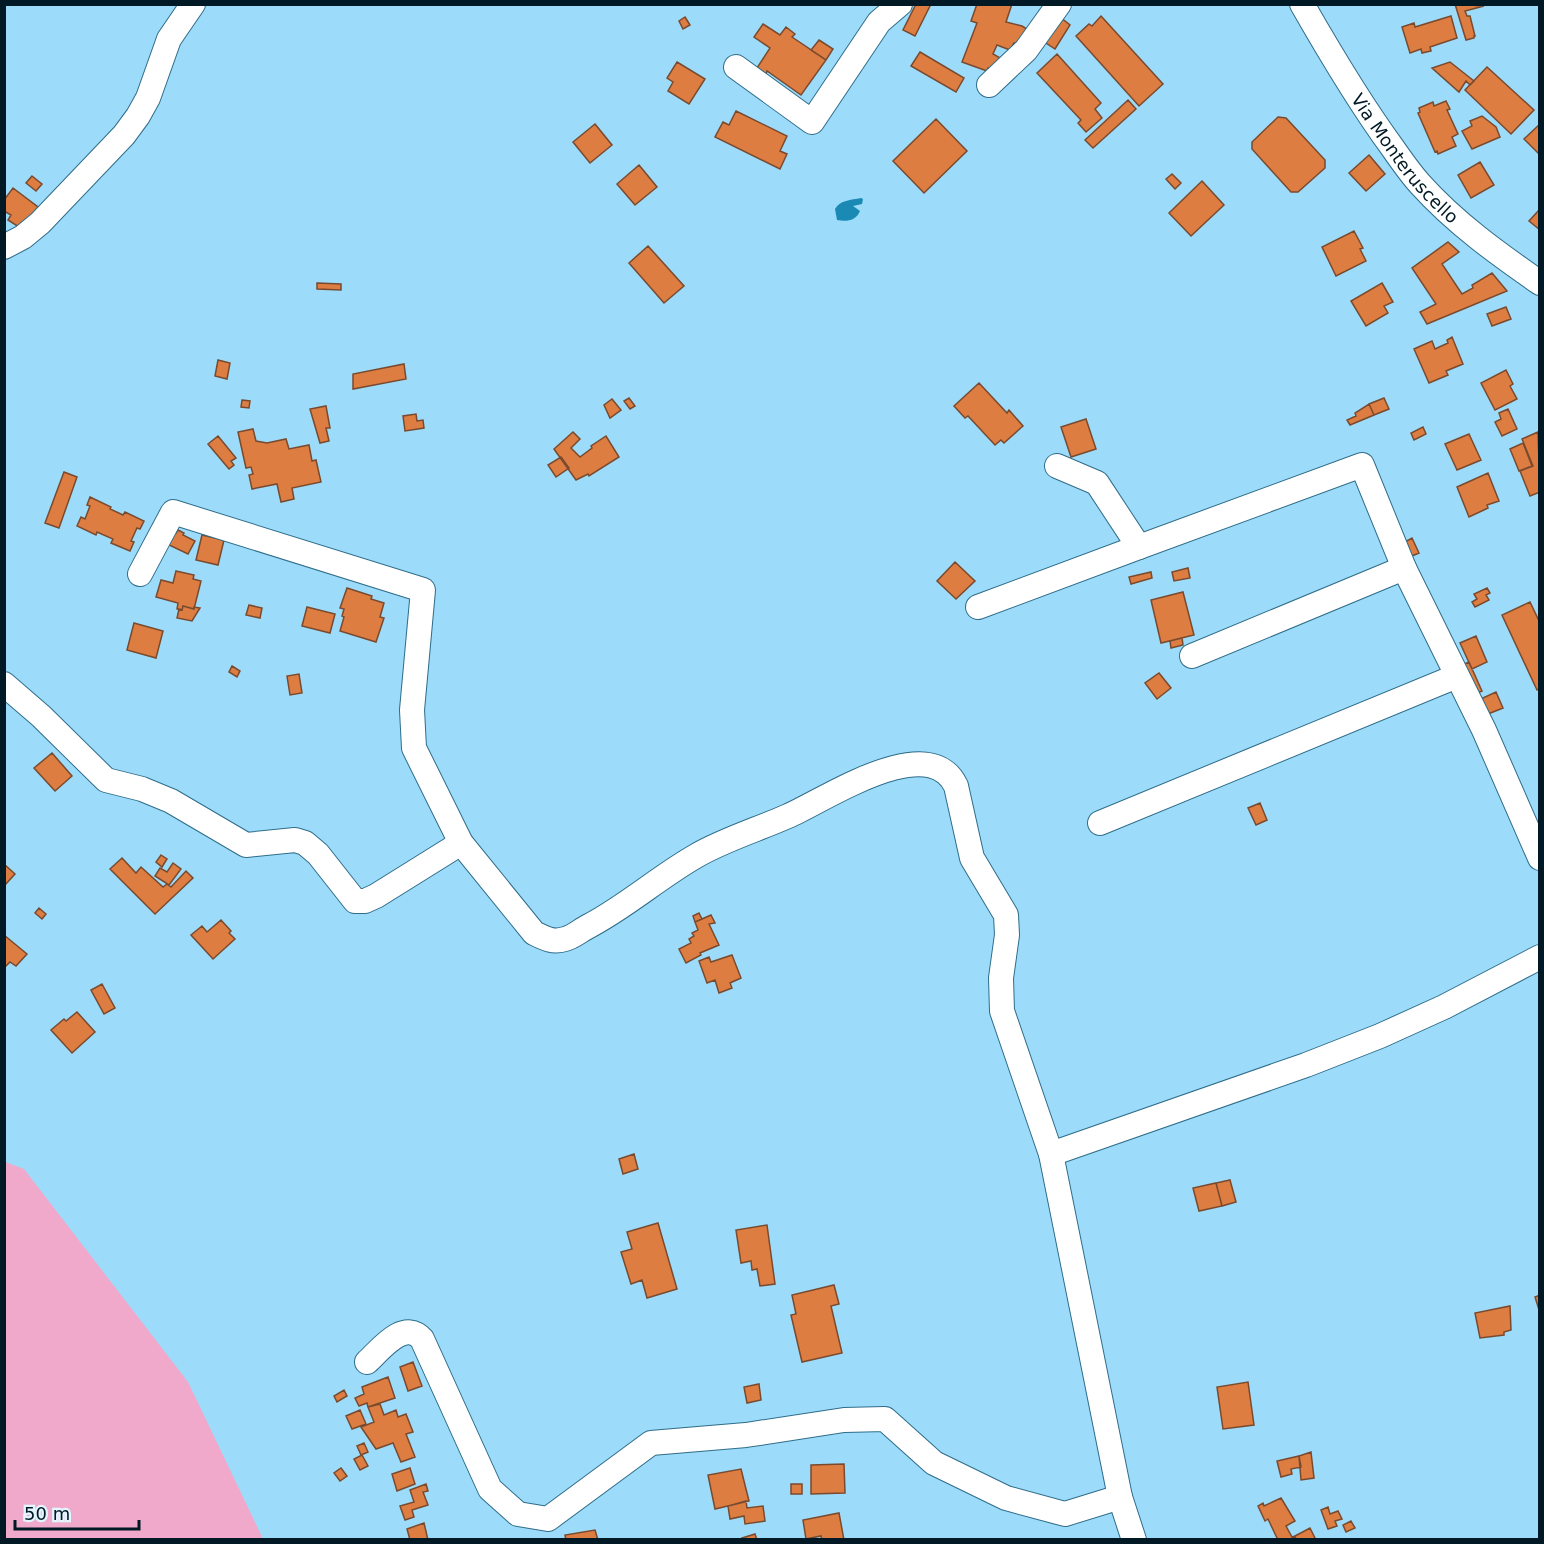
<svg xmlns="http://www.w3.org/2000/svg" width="1544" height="1544" viewBox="0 0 1544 1544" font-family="'DejaVu Sans',sans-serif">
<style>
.green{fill:#f0a9ca}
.water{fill:#1a89b4}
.building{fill:#dd7d41;stroke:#7a4a2e;stroke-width:1.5}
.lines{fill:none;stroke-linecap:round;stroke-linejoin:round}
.minor-casing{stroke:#2f6d89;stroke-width:26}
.minor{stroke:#fff;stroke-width:24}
.labels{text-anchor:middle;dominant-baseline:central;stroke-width:4.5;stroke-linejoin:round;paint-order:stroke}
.street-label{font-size:18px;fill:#011924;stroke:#e3f5fe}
</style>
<rect width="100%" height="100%" fill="#9cdbfa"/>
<path class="green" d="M5 1162 24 1169 188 1382 263 1539H5Z"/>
<path class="water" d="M861 198 863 199 862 204 853 206 860 211C856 221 846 222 837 220L835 209C840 200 851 200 861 198Z"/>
<path class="building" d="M916 4H931L915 36 903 30Z
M977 4H1012L1006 22 1022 26 1030 31 1022 46 1014 43 1010 50 997 45 993 54 1002 59 997 71 988 68 987 71 962 62 977 23 971 21Z
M1455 4 1484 6 1465 11 1467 16H1470L1475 36H1474V38L1466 40Z
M1101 16 1163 84 1139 106 1076 36 1089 24 1092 26Z
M1451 16 1457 38 1430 47 1431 51 1422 53 1421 49 1410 53 1402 27 1414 23 1415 27Z
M685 17 690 25 683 29 679 21Z
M1060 17 1070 25 1055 49 1043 41Z
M763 24 780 35 786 27 795 34 792 37 826 60 801 95 767 71 766 74 757 68 770 48 754 37Z
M819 40 833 49 826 60 811 50Z
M920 52 964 78 956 92 911 66Z
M1057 54 1101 103 1095 109 1102 118 1086 132 1078 123 1081 120 1037 73Z
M677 62 705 79 689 104 668 91 673 82 667 78Z
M1450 62 1474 81 1470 85 1466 81 1459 92 1432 68Z
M1487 67 1534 110 1511 134 1465 90Z
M1128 100 1136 109 1093 148 1085 140Z
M1446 101 1450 109 1447 110 1458 134 1452 137 1456 146 1438 154 1437 151 1435 152 1418 113 1420 112 1419 108 1433 102 1434 106Z
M736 111 787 136 780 151 787 154 780 169 715 137 723 122 729 125Z
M1482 116 1496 127 1500 137 1472 149 1462 131 1472 126 1470 121Z
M1278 117 1286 118 1325 160V168L1298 192H1291L1252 149V142Z
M936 119 967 151 924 193 893 161Z
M595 124 612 145 590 163 573 142Z
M1540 124V155L1524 139Z
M1369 155 1385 174 1366 191 1349 173Z
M1480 162 1494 185 1471 198 1458 175Z
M639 165 657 187 635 205 617 184Z
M1172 174 1181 183 1175 189 1166 179Z
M32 176 42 184 36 191 26 183Z
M1202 181 1224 205 1191 236 1169 213Z
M13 188 38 207 22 229 8 220 11 215 4 211V200Z
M1540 209V230L1529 221Z
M1354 231 1363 248 1360 249 1366 261 1336 276 1322 247Z
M1448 242 1459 252 1442 264 1462 294 1473 288 1472 285 1492 273 1507 291 1427 324 1420 312 1436 304 1412 268Z
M648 246 684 286 664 303 629 263Z
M317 283 341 284V290L317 289Z
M1382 283 1393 302 1384 306 1388 313 1366 326 1351 301Z
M1506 307 1511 319 1492 326 1487 314Z
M1452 337 1463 364 1446 371 1448 375 1429 383 1414 349 1432 341 1435 349 1448 343 1447 340Z
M218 360 230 363 227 379 215 376Z
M404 364 406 379 353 389V374Z
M1506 370 1513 384 1510 386 1517 399 1495 410 1481 383Z
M979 383 1007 413 1009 410 1023 426 1004 443 1001 440 995 445 968 416 965 418 954 406Z
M629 398 635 406 630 409 624 401Z
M1384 398 1389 409 1374 415 1369 404Z
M612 399 621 410 610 418 604 405Z
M242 400 250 401 249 408 241 407Z
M1369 404 1374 415 1350 425 1347 420 1356 416 1355 413Z
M326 406 330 428H326L329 441 320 443 310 409Z
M1508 409 1517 429 1502 436 1495 422 1501 419 1499 413Z
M416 414 417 421 423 420 424 428 405 431 403 416Z
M1086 419 1096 449 1071 457 1061 427Z
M1423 427 1426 434 1414 440 1411 433Z
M253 429 256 441 267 443 286 439 289 449 309 445 312 461 316 460 321 482 292 488 294 499 281 502 277 484 252 489 249 475 253 474 251 467 246 468 238 432Z
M573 432 580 439 571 448 580 457 592 448 591 446 606 436 619 457 589 476 588 474 576 480 554 449Z
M1538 432 1540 492 1530 496 1520 471 1533 466 1522 439Z
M1469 434 1481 460 1457 470 1445 444Z
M218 436 236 458 231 461 234 465 229 469 208 444Z
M1523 443 1532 466 1519 471 1510 449Z
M561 457 569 468 556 477 548 465Z
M64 472 77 477 59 528 45 523Z
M1488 473 1499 501 1487 505 1488 508 1469 517 1457 487Z
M90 497 111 507 110 509 123 515 125 512 144 521 140 529 137 528 131 541 134 542 130 551 111 543 113 539 97 532 96 535 77 526 81 517 85 519 90 506 87 505Z
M178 530 184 533 183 535 195 541 188 554 167 544 174 532 176 533Z
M202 535 224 540 218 565 196 560Z
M1412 538 1419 553 1407 558 1401 544Z
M955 562 975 581 956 599 937 581Z
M1188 568 1190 578 1174 581 1172 572Z
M176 571 194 575 193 579 201 581 194 609 183 606 182 610 177 609 178 603 156 597 161 580 173 583Z
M1151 572 1152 578 1131 584 1129 577Z
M347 588 372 596 371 599 384 603 380 617 384 618 376 642 340 631 344 617 342 616 344 609 340 608Z
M1487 588 1490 593 1486 595 1489 600 1475 607 1472 602 1477 599 1474 594Z
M1183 592 1194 635 1161 643 1151 600Z
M1530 602 1540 623V688L1537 690 1502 615Z
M249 605 262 608 260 618 246 615Z
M183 606 194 609V607L200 608 192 621 177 618 179 609 182 610Z
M307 607 335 614 330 633 302 626Z
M134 623 163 631 156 658 127 650Z
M1476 636 1487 662 1472 669 1460 643Z
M1182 638 1183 645 1171 648 1170 641Z
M1469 662 1482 691 1472 695 1460 666Z
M232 666 240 671 237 677 229 672Z
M1159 673 1171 688 1157 699 1145 683Z
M299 674 302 693 290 695 287 676Z
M1496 692 1503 708 1483 716 1476 701Z
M52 753 72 776 55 791 34 768Z
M1260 803 1267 820 1256 825 1248 808Z
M161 855 167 859 162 867 156 862Z
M122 858 136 873 141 867 163 887 167 884 171 887 186 871 193 878 155 914 110 869Z
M173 863 181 869 169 885 155 876 160 868 167 872Z
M4 864 15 874 4 886Z
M39 908 46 914 42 919 35 913Z
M699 913 702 919 695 922 693 916Z
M711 915 715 923 709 924 719 945 700 953 701 955 686 963 679 949 691 943 689 939 694 936 692 933 698 930 695 922Z
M221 920 231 931 229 933 235 939 213 959 191 935 202 926 207 932Z
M4 935 27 954 16 966 10 962 4 968Z
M732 955 741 978 730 983 732 988 719 993 715 980 707 983 699 961 709 957 711 962Z
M102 984 115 1008 104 1014 91 990Z
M77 1012 95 1032 72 1053 51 1030 64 1019 66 1021Z
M634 1154 638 1169 623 1174 619 1159Z
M1230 1180 1236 1202 1222 1206 1216 1183Z
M1216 1183 1222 1206 1199 1211 1193 1188Z
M658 1223 677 1289 647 1298 642 1280 631 1284 621 1252 632 1249 627 1232Z
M767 1225 775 1284 760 1286 757 1269 752 1270 751 1261 741 1263 736 1230Z
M834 1285 839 1304 831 1306 842 1353 802 1362 791 1315 796 1314 792 1295Z
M1540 1295V1313L1535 1297Z
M1510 1306 1511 1330 1504 1332V1335L1480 1338 1475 1313Z
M413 1362 422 1386 408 1391 400 1367Z
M388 1377 395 1398 368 1407 367 1403 359 1406 355 1398 364 1394 362 1387Z
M1248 1382 1254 1425 1223 1429 1217 1387Z
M759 1384 761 1400 747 1403 744 1387Z
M344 1390 347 1396 337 1402 334 1396Z
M380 1404 384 1415 396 1410 398 1417 406 1414 413 1432 406 1434 415 1457 401 1462 393 1443 376 1449 361 1427 374 1422 368 1407Z
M360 1410 366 1424 352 1429 346 1416Z
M364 1443 368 1452 361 1455 357 1446Z
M1311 1452 1314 1478 1301 1480 1299 1456Z
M362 1455 368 1466 360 1470 354 1459Z
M1299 1456 1301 1467 1291 1469 1292 1474 1281 1477 1277 1461Z
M844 1464 845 1493 811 1494V1465Z
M341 1468 347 1476 340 1481 334 1473Z
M410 1468 415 1484 397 1491 392 1474Z
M741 1469 749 1501 715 1509 708 1475Z
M426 1484 428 1491 423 1492 428 1505 412 1510 414 1517 405 1520 400 1506 414 1502 410 1490Z
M791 1484H802V1494H791Z
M1281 1498 1295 1521 1286 1526 1292 1537 1295 1536 1296 1540H1278L1268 1519 1265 1521 1258 1506 1263 1503 1264 1506Z
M746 1501 747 1508 763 1506 765 1521 745 1524 744 1516 730 1519 728 1506Z
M1328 1507 1330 1514 1338 1511 1342 1519 1335 1521 1337 1526 1328 1529 1321 1510Z
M839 1513 844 1540H822L821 1536 806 1539 803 1520Z
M1351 1521 1355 1528 1346 1532 1343 1525Z
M424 1523 428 1540H410L407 1529Z
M1310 1528 1316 1540H1296L1295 1536Z
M595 1530 598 1540H566L565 1535Z
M755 1534 757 1540H743L742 1538Z"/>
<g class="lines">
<defs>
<g id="minor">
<path id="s1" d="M1302 4C1330 53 1359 102 1392 147 1401 160 1410 173 1420 184 1455 223 1497 253 1540 283"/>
<path d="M736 67 812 122 879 22 900 4"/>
<path d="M989 85 1026 50 1059 4"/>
<path d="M4 247 23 237 40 223 124 135 138 116 148 98 169 39 193 4"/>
<path d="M1057 466 1097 483 1139 547 1362 465 1404 568 1484 730 1540 858"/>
<path d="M140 574 173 512 423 590 412 710 414 748 461 843 534 933C544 938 553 943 565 939 573 937 581 930 589 926 627 906 659 877 696 856 723 840 759 829 788 816 825 800 929 729 956 786L972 858 1006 915 1007 935 1001 978 1002 1011 1051 1154 1120 1497"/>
<path d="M978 607 1139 547"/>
<path d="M1192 656 1404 568"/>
<path d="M4 684 41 716 106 780 142 789 171 801 246 845 295 840 305 843 318 854 355 901H365L376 896 461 843"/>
<path d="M1100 823 1457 676"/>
<path d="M1051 1154 1306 1065 1380 1036 1444 1007 1540 957"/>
<path d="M367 1362C381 1349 404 1319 422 1339L490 1489 518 1514 548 1519 651 1443 746 1435 844 1420 885 1419 934 1463 1006 1498 1065 1514 1120 1497 1134 1540"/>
</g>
</defs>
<use href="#minor" class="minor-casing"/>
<use href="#minor" class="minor"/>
</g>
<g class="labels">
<g class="street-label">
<text stroke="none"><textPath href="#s1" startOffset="186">Via Monteruscello</textPath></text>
</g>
</g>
<rect width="1544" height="1544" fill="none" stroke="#011924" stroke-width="12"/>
<path d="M15 1520v9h124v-9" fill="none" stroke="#011924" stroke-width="3"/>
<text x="24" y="1520" font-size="18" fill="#011924" stroke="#e3f5fe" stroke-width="4.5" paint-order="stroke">50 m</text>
</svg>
